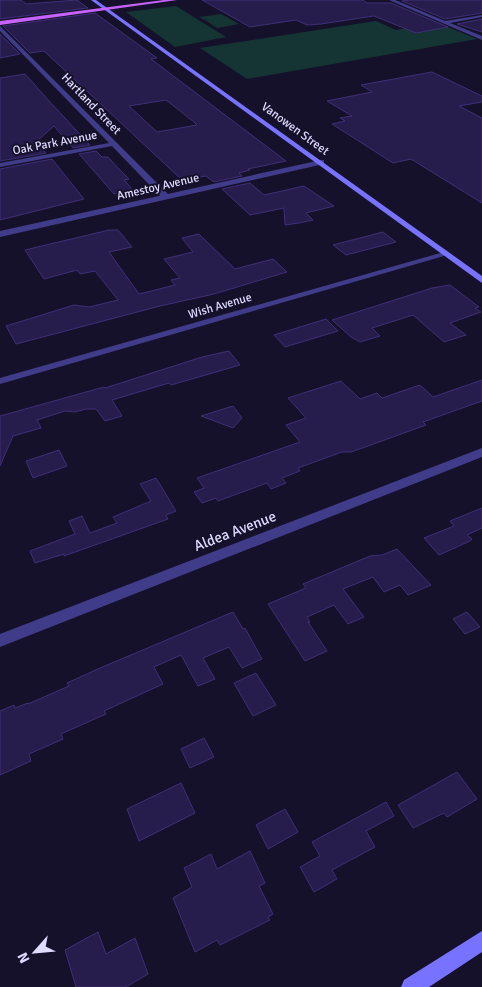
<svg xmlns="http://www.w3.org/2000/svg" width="482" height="987" viewBox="0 0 482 987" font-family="Signika,sans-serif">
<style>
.green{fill:#143534}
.building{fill:#271d4c;stroke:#3e2f78;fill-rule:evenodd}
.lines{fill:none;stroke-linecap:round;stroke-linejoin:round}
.minor{fill:#403c8a;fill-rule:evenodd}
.tertiary{fill:#403c8a;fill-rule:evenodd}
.secondary{fill:#7772ff;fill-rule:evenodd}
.primary{fill:#c662ff;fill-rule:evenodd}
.labels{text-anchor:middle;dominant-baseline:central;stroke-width:4;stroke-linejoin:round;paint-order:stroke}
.far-street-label{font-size:12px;fill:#dfdbff;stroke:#16112b}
.street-label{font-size:15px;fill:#dfdbff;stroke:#16112b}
</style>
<rect width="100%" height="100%" fill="#16112b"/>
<path class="green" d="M176 6 226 37 175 47 126 12Z
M221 14 239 24 217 28 205 20 217 18 204 20 199 17Z
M376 21 396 30 407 28 416 33 448 27 477 39 247 79 200 48Z"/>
<path class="building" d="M0 0H21L26 4 77 0 88 8 0 19Z
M202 0H363L367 3H391L448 27 416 33 374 16 321 24 307 25 296 20 250 27Z
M409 0H482V13L445 19 402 1Z
M95 13 157 58 151 59 286 161 248 169 250 170 239 173 242 176 214 182 206 176 182 180 44 51 30 53 3 26ZM166 100 194 122 197 125 157 132 129 106Z
M482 19V32L457 24Z
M0 34 20 54 0 58Z
M432 72 482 96V102L459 106 482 118V203L411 159 393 163 332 124 345 121 340 118 352 116 327 101 372 92 361 85Z
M25 74 50 102 90 145 73 148 54 126 37 141 46 153 0 161V78Z
M96 151 102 157H108L118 168 129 179 124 180 132 189 114 194 79 154Z
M52 159 84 199 0 220V169Z
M250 183 264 195 304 186 334 206 306 213 313 220 299 223 285 225 284 208 250 215 222 189Z
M109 230H118L132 247 109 252 139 294 175 285 171 280 180 278 164 259 193 252 182 238 199 234 235 269 273 259 287 272 214 294 160 306 16 344 6 326 74 305 89 307 118 300 95 271 80 274 77 270 44 279 25 250Z
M383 232 396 242 346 255 333 245Z
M450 285 479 307 475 308 481 312 450 323 466 335 444 342 413 315 372 328 380 336 360 342 351 337 332 320 432 288Z
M326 319 338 331 285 347 274 335Z
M229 351 240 365 171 385 169 383 112 400 122 416 105 421 96 409H86L75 412 65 411 37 420 41 428 13 436 0 466V416L104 387 105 388 202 357Z
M482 380V401L423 422 426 425 368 446 351 452H342L298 468 300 471 282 478 286 483 271 489 267 483 218 501 216 498 202 503 194 492 204 488 197 478 300 442 286 425 306 418 288 398 341 381 360 399 377 393 382 398 420 385 433 397Z
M233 406 242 418 233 428 201 416Z
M59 450 67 466 33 478 26 461Z
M156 478 176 511 166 515 168 519 64 556V554L35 563 30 551 75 534 69 521 82 516 90 533 117 523 113 517 151 501 140 484Z
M482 508V528L467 535 472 539 470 541 439 555 424 538 454 526 450 521Z
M397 549 431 585 408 595 400 585 384 592 373 577 343 589 364 617 348 624 334 605 307 617 310 622H308L327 651 305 661 268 604 306 588 303 584 370 556 382 555Z
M233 612 243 629 245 628 262 659 242 668 229 647 203 658 215 679 198 686 181 655 154 667 163 684 104 711 106 714 61 734 63 739 29 754 31 761 0 775V711L14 705 15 708 28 703V704L69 686 67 683 100 668Z
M467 612 480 627 465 634 453 619Z
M256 673 276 705 253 716 234 683Z
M204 738 214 757 190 768 181 749Z
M457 772 477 799 447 817 444 813 413 828 398 805Z
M181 783 195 813 139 841 127 809Z
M386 802 394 816 366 831 375 847 332 870 337 879 314 892 300 867 320 856 312 842Z
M285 809 298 832 268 849 256 825Z
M250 851 265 883 259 886 273 914 268 917 270 920 220 945 217 940 195 952 173 898 192 887 184 868 211 854 217 869Z
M98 932 106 954 135 938 148 974 126 987H76L65 950Z"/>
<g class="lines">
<path class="minor" d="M389 0H395L445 21 482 15V17L450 23 482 36V40Z
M0 26 169 195V199H163L112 146 0 167V163L109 143 0 31Z
M444 252 451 254 0 384V378Z
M482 448V457L0 647V634Z"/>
<path class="tertiary" d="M321 160H324V164L0 237V231Z"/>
<path class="secondary" d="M91 0H96L482 276V283Z
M482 931V952L429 987H401L404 980Z"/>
<path class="primary" d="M164 0H177L0 25V21Z"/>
</g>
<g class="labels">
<g class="far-street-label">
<text transform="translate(91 104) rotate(46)">Hartland Street</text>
<text transform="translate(295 129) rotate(36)">Vanowen Street</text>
<text transform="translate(55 143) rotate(-11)">Oak Park Avenue</text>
<text transform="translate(158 187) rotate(-13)">Amestoy Avenue</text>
<text transform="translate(220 306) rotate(-16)">Wish Avenue</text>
</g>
<g class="street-label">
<text transform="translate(235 531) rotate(-21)">Aldea Avenue</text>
</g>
</g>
<g transform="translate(35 952) rotate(243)" stroke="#16112b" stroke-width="4" paint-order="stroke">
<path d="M0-4L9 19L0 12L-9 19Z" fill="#dfdbff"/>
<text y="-8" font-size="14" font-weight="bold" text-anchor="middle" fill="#dfdbff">N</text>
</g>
</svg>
